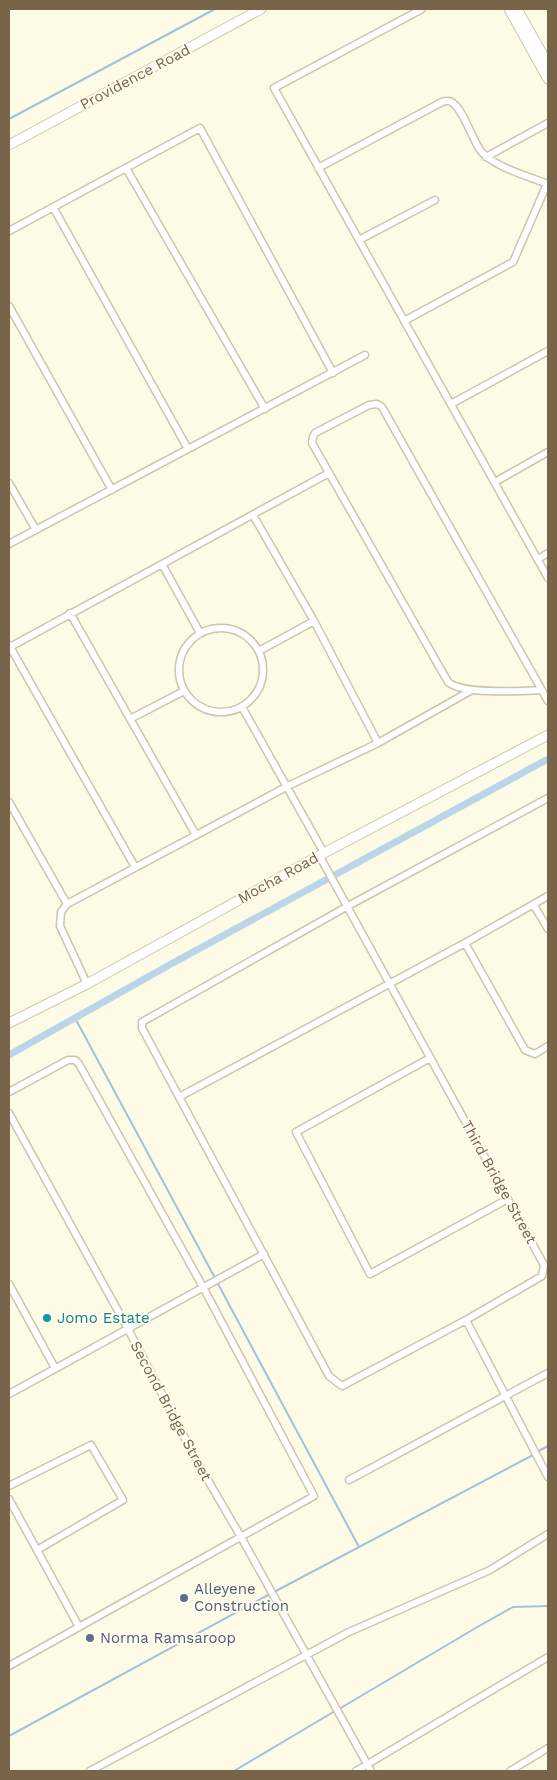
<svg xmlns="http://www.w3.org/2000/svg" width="557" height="1780" viewBox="0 0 557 1780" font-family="'Work Sans',sans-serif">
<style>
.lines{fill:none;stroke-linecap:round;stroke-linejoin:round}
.stream{stroke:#9fc3db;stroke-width:2}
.canal{stroke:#b9d6e8;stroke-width:7}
.street-casing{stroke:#d0c4ab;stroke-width:9}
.secondary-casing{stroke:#d3c6a8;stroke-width:11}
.street{stroke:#fff;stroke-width:6}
.secondary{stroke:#fff;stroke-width:9}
.culture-dot{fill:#0f9aa8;stroke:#fffced;stroke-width:2}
.service-dot{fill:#5c6f8a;stroke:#fffced;stroke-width:2}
.labels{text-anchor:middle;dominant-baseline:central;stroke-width:4;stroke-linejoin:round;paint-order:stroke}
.street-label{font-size:15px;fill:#786549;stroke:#fffced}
.culture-label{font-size:15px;fill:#0d838f;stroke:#fffced;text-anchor:start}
.service-label{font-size:15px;fill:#4e5e75;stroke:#fffced;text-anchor:start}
</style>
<rect width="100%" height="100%" fill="#fdfae6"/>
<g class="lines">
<path class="stream" d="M9 119 215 9
M75 1018 215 1278
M217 1282 359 1547
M537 1452 548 1446
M274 1592 533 1455
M339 1709 479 1626 513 1607 548 1606
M9 1736 270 1594
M234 1771 335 1711"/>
<path class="canal" d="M9 1055 171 964 548 759"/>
<defs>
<path id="street" d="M422 9 274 88 548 578
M486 157 548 123
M126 168 265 409
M318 168 442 102C445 101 450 100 453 103 463 110 472 138 480 150 493 167 528 176 548 184
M53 207 188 449
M9 231 200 128 333 373
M359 240 435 200
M9 306 112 490
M404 321 513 262 547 184
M451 404 548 351
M495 482 548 452
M9 483 36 530
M253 515 314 621 378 743
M9 544 365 355
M538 559 548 553
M162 564 200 633
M70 613 196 835
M179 670a42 42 0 1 1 84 0a42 42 0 1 1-84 0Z
M9 645 135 867
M10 647 329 473
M259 651 314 621
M542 690C521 691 463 695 448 682L312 443 313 437 315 433 369 405 377 404 382 407 548 701
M242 707 324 853
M130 719 184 691
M9 802 67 904
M319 855 544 1265 542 1276 466 1320 548 1477
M533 904 548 929
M465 943 525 1050 535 1054 548 1046
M87 984 60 926 61 912 67 904 286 787 378 743 472 690
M430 1058 296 1132 370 1274 508 1199
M9 1092 68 1060H75L79 1064 203 1287 314 1496 9 1666
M179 1097 465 943 548 896
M9 1113 128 1329 199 1465 241 1537 371 1771
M9 1284 55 1368
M466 1320 342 1386 329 1376 142 1028V1022L348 906 548 798
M9 1394 264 1254
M349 1480 548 1373
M9 1486 91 1445 123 1500 37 1550
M9 1499 79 1627
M90 1771 349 1632 490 1570 548 1534
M356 1771 548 1657
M510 1771 548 1748"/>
<path id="secondary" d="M509 9 548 79
M517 9 548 64
M9 145 261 9
M9 1023 87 984 324 853 548 735"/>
</defs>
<use href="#street" class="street-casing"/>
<use href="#secondary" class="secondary-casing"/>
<use href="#street" class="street"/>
<use href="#secondary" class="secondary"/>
</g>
<circle class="culture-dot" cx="47" cy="1318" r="5"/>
<g class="service-dot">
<circle cx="184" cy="1598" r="5"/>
<circle cx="90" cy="1638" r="5"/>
</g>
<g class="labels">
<g class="street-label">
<text transform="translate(135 77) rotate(-28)">Providence Road</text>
<text transform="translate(278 878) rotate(-29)">Mocha Road</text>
<text transform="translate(499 1182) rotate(61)">Third Bridge Street</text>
<text transform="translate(171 1411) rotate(62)">Second Bridge Street</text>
</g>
<g class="culture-label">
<text x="57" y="1318">Jomo Estate</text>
</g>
<g class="service-label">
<text x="194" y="1589">Alleyene<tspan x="194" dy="17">Construction</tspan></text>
<text x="100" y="1638">Norma Ramsaroop</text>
</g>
</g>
<rect width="557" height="1780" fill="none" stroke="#786549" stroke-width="20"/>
</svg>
